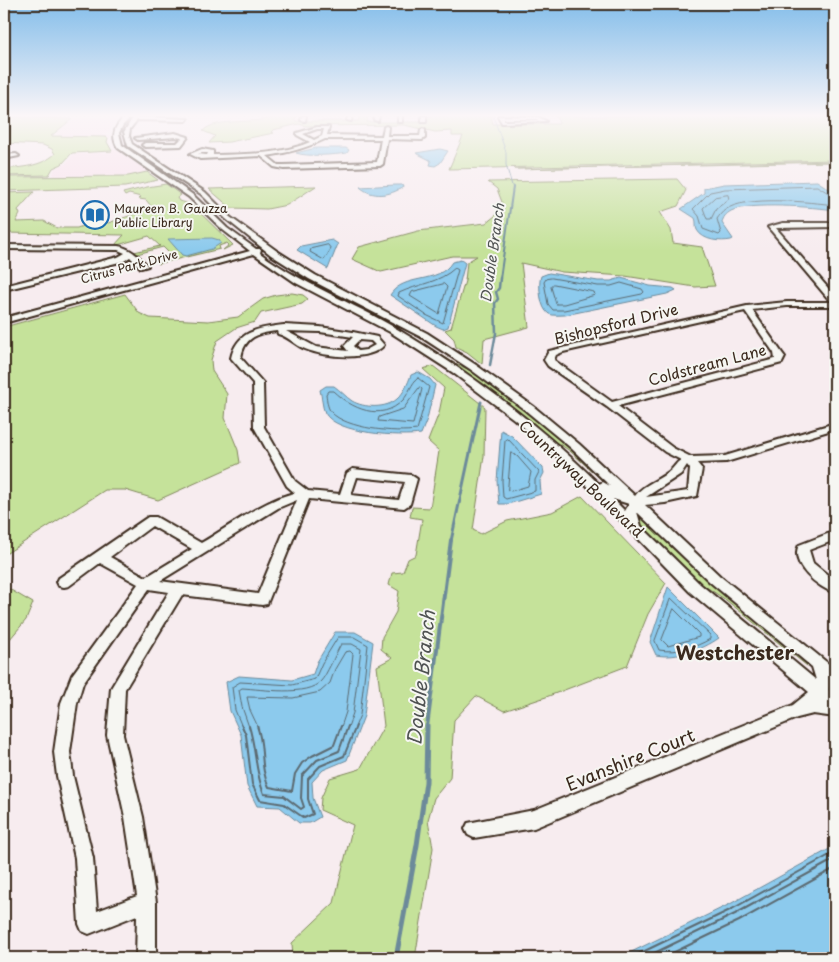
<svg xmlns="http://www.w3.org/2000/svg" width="839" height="962" viewBox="0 0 839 962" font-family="'Playpen Sans',sans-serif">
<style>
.built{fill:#f8e0eb}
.green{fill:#c5e29a;stroke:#80865c}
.water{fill:#8ccaed;stroke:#6c8a9a}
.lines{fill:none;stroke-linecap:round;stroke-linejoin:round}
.shore-far1{stroke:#5b6a71;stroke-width:1}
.shore{stroke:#5b6a71;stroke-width:2}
.stream-far5{stroke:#6c8a9a;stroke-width:1}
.stream-far4{stroke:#6c8a9a;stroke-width:2}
.stream-far3{stroke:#6c8a9a;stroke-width:2.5}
.stream-far2{stroke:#6c8a9a;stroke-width:3}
.stream-far1{stroke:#6c8a9a;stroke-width:4}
.stream{stroke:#6c8a9a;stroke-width:5}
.minor-casing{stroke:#3b2a1e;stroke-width:4}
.minor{fill:#f6f6f2;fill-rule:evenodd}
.labels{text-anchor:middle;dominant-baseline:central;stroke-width:4;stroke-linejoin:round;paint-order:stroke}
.far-poi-label{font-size:12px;fill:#3b2a1e;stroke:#f6f6f2;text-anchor:start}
.far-street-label{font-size:12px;fill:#3b2a1e;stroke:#f6f6f2}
.far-water-label{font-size:14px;font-style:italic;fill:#4f5252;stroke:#f6f6f2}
.street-label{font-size:15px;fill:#3b2a1e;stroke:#f6f6f2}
.near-street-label{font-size:18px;fill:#3b2a1e;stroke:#f6f6f2}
.near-neighbourhood-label{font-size:19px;font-weight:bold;fill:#3b2a1e;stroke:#f6f6f2}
.near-water-label{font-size:19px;font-style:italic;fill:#4f5252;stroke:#f6f6f2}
</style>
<rect width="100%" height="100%" fill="#f7ecef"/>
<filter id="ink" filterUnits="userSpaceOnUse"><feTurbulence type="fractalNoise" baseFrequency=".02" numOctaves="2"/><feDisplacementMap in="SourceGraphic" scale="10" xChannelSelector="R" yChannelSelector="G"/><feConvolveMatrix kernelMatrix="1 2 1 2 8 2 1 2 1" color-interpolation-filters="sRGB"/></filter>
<g filter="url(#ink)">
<path class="built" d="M82 117H118L109 132 101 135H110V138L59 136 56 134 72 120Z
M114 149 148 171 131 175 52 176 55 168 65 164 74 154 112 152Z"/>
<path class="green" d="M277 116H297L294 121H358L360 116H368L367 122H425L427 121V116H491L493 124H559L557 117 554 116H835V160L449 169 463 136H452V131L435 132 404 125 306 126 299 124 273 130 271 132 274 133 229 142 209 143 215 136 203 131C215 117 258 125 277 116Z
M4 117 72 119 51 136 105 137 108 138 107 142 112 151 72 153 62 164 53 168 49 175 4 176V169C22 167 40 167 55 154L52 149 43 145 4 143Z
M835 161V162L514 169H515Z
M147 172 158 180 125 187 4 191V177L128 176Z
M677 179 686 190 678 206 660 212 671 230 673 243 702 247 715 286 695 287 625 276 562 272 521 263 529 327 484 339 482 364 467 352 456 347 454 339 445 330 451 328 465 281 467 262 477 256H452L381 272 352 259 359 247 418 231 486 223 495 216 502 202 497 189 488 182Z
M166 184 181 195 177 198 179 201 191 204 233 245 223 250 229 245 227 243 219 246 220 249 157 264 174 258 163 247 137 254 134 252 160 246 149 236 114 246 124 235 4 233V193L34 192 18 210 20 214 16 222 44 221 57 228H77L100 220 108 223 147 210 151 206 146 200 139 199 141 197 129 194 125 196 123 193 147 187Z
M316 186 287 205 267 209 231 208 209 189Z
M292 293 303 295 308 299 302 304 261 313 255 322 236 328 217 341 211 360 212 371 227 394 225 418 238 450 240 463 158 500 125 490H105L4 555V327L125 294 139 313 150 318 208 321 238 317 263 299 276 295Z
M412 336 454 363 470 370 509 397 552 433 611 485 608 486 570 451 553 440 499 397 452 363 410 337Z
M433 366 485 407 484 456 473 530 481 534 507 521 552 512 582 496 666 583 648 614 627 666 546 697 504 711 476 696 454 720 450 778 434 798 428 820 433 848 415 958H293L292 943 334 903 353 825 320 810 321 798 330 778 360 769 384 726 377 666 392 658 381 649 382 637 396 612 399 591 389 585 392 573 403 572 408 559 416 555 422 519 410 517 412 507 430 508 439 451 428 441 439 413 444 388 423 369Z
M645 519 721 592 809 665 807 666 726 600 700 583 637 521Z
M4 586 33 603 26 620 4 646Z"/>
<path class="water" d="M316 148H346L349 150 347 153C335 155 306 157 296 153Z
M440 149 448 151 440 163 435 166 430 165 431 162 430 160 416 153Z
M817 181 835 193V210C814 207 749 202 731 211 726 214 723 217 722 223L733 239 731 240C721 242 703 241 697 230 695 226 697 222 695 218L681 209 704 193V188L724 184Z
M395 185H402L403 187C390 196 372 198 360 187Z
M212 238 219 240 221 243 212 249 186 256 182 255 168 239Z
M332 240 338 244 328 269 297 250 301 246Z
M461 260 465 263 448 327 443 329 436 326 390 295C404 273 438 285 452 262Z
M549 273 598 281H611L621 278 650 286 673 288 676 290 667 294 565 315C560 315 553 316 549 314 540 309 538 284 541 276Z
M418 372 430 379 435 385 427 419 421 434C400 437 336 434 325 413 322 407 322 397 320 390L326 386H334C340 390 346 397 352 401 364 408 386 409 397 399 404 393 408 383 411 375Z
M501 430 512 436 543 468 544 473 540 481 541 494 508 504H499L497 481Z
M668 587 719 638C702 650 677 659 656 655L650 642Z
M335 632H355L373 642 364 716 347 760 323 770 312 782 313 798 320 817 310 823H299L280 807 257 806 247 786 241 735 230 711 226 682 239 676 292 680 313 674 317 662Z
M835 846V958H619L730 904Z"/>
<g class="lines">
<path class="shore-far1" d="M728 195 729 199 716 209 711 219H707L703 208 715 197Z
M835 197 817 186 725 189 710 192 693 209 699 216 703 229 719 235 721 233 717 219C719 216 722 212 725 210 745 195 810 202 835 205
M328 245 331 249 324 260 310 252 311 249Z
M455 268 458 270 443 323 426 315 398 296 399 293C418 284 439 283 455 268Z
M552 278 598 286H611L621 283 642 289 644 292 642 294 564 310H553L548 304 544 282 546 279Z
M444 284 447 287 439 314 410 296 412 292Z
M554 284 594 292 595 295 564 304H556L551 287Z
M418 378 429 387 417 430C396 433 346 429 331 412 327 407 327 400 326 394L328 391H333C351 408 381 423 403 400 409 394 411 383 418 378Z
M420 387 422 389 413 424 378 421 379 417 403 409Z
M508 439 539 472 535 480V491L506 499 503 497 502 481 505 441Z
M511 453 517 456 531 472 528 486 511 491 508 490Z
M671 598 710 635V639C695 648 676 653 659 650L655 641Z
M674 609 699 634V637L668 646 662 640Z
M242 727 235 710 232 687 240 682 292 685 315 679 322 663 338 637H354L368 645 360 715 355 727
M249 727 242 707 239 690 242 688C262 689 307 697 321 681 326 676 336 653 341 644H352L361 649 353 713 348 727
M258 727 250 710 247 697 293 698 320 692 330 683 335 669 345 652 350 651 353 654 346 712 341 727"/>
<path class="shore" d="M242 726 246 735 252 784 260 800 284 804 304 818 313 814 308 799V779L320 766 344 756 356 726
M249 726C256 748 255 772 264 794L284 796 301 809 304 807 301 798 302 776 317 760 339 751 348 726
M257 726C265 746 259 767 269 787L292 791 295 774 302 763 312 756 334 745 341 726
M630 958 732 909 835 852
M644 958 735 914 835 859
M662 958 739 921 835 868"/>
<path class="stream-far5" d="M493 116 506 152V165L513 189"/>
<path class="stream-far4" d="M500 279 513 187"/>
<path class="stream-far3" d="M490 365 496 333 495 303 498 299 496 292 499 288 500 278"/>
<path class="stream-far2" d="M451 541 481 402"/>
<path class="stream-far1" d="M427 727 451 540"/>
<path class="stream" d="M396 958 417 845 426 782 427 726"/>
<defs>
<path id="minor" d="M126 116 188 119 186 121 137 120 130 129 129 136 132 144 205 192 230 217 277 251 315 275 427 333 476 365 533 406 579 444 635 496C644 483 661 480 672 469 676 465 676 463 681 460L665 452 607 407 548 366 544 360 549 351 747 306 787 302H831L768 227 783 223H835V227L776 228 835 296V306H787L752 310 782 353 785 357 782 363 618 406 673 448 691 457 725 456 835 423V429L726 462 697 463 702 469 697 496 665 503 645 505 720 576 835 669V683L831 682 829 690 835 695V717L813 714 797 718 534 828 474 838 468 835 465 829 468 823 534 810 793 705 809 692 690 592 569 467 514 419 452 372 390 332 296 283 254 254 4 323V318L250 251 223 230 189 197 118 148C110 135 115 125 126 116ZM130 118 132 119 124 132 128 146 201 194 226 219 271 255 309 279 421 337 470 369 525 410 571 448 610 486 603 482 599 484C538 424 470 372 397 329 352 302 302 284 260 253L261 249H256L227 228 193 195 122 145 119 133 123 125ZM745 311 774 353 775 359 612 402 554 360 556 355 563 352ZM687 465 690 469 688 491 646 497 681 474ZM613 499 629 504 625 511ZM637 512 710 582 812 667 816 680 700 584 641 526Z
M302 116H306L305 121 301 120Z
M348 116H352L351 121 347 120Z
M375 116H379L378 121 374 120Z
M398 116H402V122H398Z
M422 116H426V122H422Z
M498 116 538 117 546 121 502 123ZM504 119H537L538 120 504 121Z
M386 126 388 127 387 136H420L421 130 423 129 425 130V138L422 140 387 139 383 164 380 166 284 169 274 167 261 156 200 159 190 154 202 149 213 151V155C246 154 279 155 310 142L297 135V133L317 127H329L327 135 382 136 384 127ZM317 129H324L322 136 314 140 303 134ZM325 139H381L377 162 284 165H278L267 156C288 153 307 148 325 139ZM202 153H208L207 155 198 154Z
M175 133 188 137 181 146 145 147 142 145 145 143H177L182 138 175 137 138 140 135 138Z
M4 155 16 154 19 156 4 159Z
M4 245 118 246C131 248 139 257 148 266L141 268 130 257 124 261 4 290V286L118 257 125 253 118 250 4 249Z
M284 325 320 327 353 332 377 337 384 345C370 362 324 357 305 349 295 345 289 337 278 334L277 331C258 333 244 337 241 358L263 383 264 427 295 481 308 491 340 494 347 473 353 469 411 475 417 479 410 504 404 508 309 499 267 604 262 605 182 595 125 689 123 735 143 817 156 902V958H136L137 915 89 934 82 931 79 924 75 858 57 776 54 752 61 703 72 675 138 584 100 563 69 586 64 587 59 586 57 582 59 578 148 517H156L201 543C227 528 267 498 295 493L287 486 254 427 253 383 231 358C237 330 260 328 284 325ZM286 331 320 332 353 337 344 346 348 351 316 347ZM359 340 371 341 375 345 366 350 358 351 353 346ZM357 477 405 482 399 500 351 495ZM297 500 258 594 160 581 278 508ZM152 526 192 549 146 577 110 557ZM149 589 169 592 111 688 107 735 125 817 137 896 97 911 93 858 73 776 70 752 77 703 83 683Z
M835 531V540L809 550 813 563 835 581V593C819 588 789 565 799 545Z"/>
</defs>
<use href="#minor" class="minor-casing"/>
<use href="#minor" class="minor"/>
</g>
</g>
<linearGradient id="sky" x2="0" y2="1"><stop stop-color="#83bdea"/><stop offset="0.46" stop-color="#fbf6f8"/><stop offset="1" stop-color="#fbf6f8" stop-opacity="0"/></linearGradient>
<rect width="839" height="251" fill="url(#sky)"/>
<defs>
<symbol id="library-ring" viewBox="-11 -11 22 22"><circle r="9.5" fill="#f6f6f2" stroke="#1f6fb2" stroke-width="1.5"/><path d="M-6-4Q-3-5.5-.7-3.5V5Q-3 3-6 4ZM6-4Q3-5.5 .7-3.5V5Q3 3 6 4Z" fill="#1f6fb2"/></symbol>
</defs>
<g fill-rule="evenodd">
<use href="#library-ring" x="79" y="199" width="32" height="32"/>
</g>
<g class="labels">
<g class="far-poi-label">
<text x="114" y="208">Maureen B. Gauzza<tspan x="114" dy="14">Public Library</tspan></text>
</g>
<g class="far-street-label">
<text transform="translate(129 266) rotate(-15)">Citrus Park Drive</text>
</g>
<g class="far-water-label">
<text transform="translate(492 253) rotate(-82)">Double Branch</text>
</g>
<g class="street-label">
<text transform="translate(616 323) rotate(-14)">Bishopsford Drive</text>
<text transform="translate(707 364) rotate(-15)">Coldstream Lane</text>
<text transform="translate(582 478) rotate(43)">Countryway Boulevard</text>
</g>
<g class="near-street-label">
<text transform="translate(630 759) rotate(-22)">Evanshire Court</text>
</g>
<g class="near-neighbourhood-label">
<text x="735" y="652">Westchester</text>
</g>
<g class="near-water-label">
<text transform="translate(420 678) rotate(-84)">Double Branch</text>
</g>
</g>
<rect width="839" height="962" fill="none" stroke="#f6f6f2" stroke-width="20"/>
<rect x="10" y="10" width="819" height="942" fill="none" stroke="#3b2a1e" stroke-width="2" filter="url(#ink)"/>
</svg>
